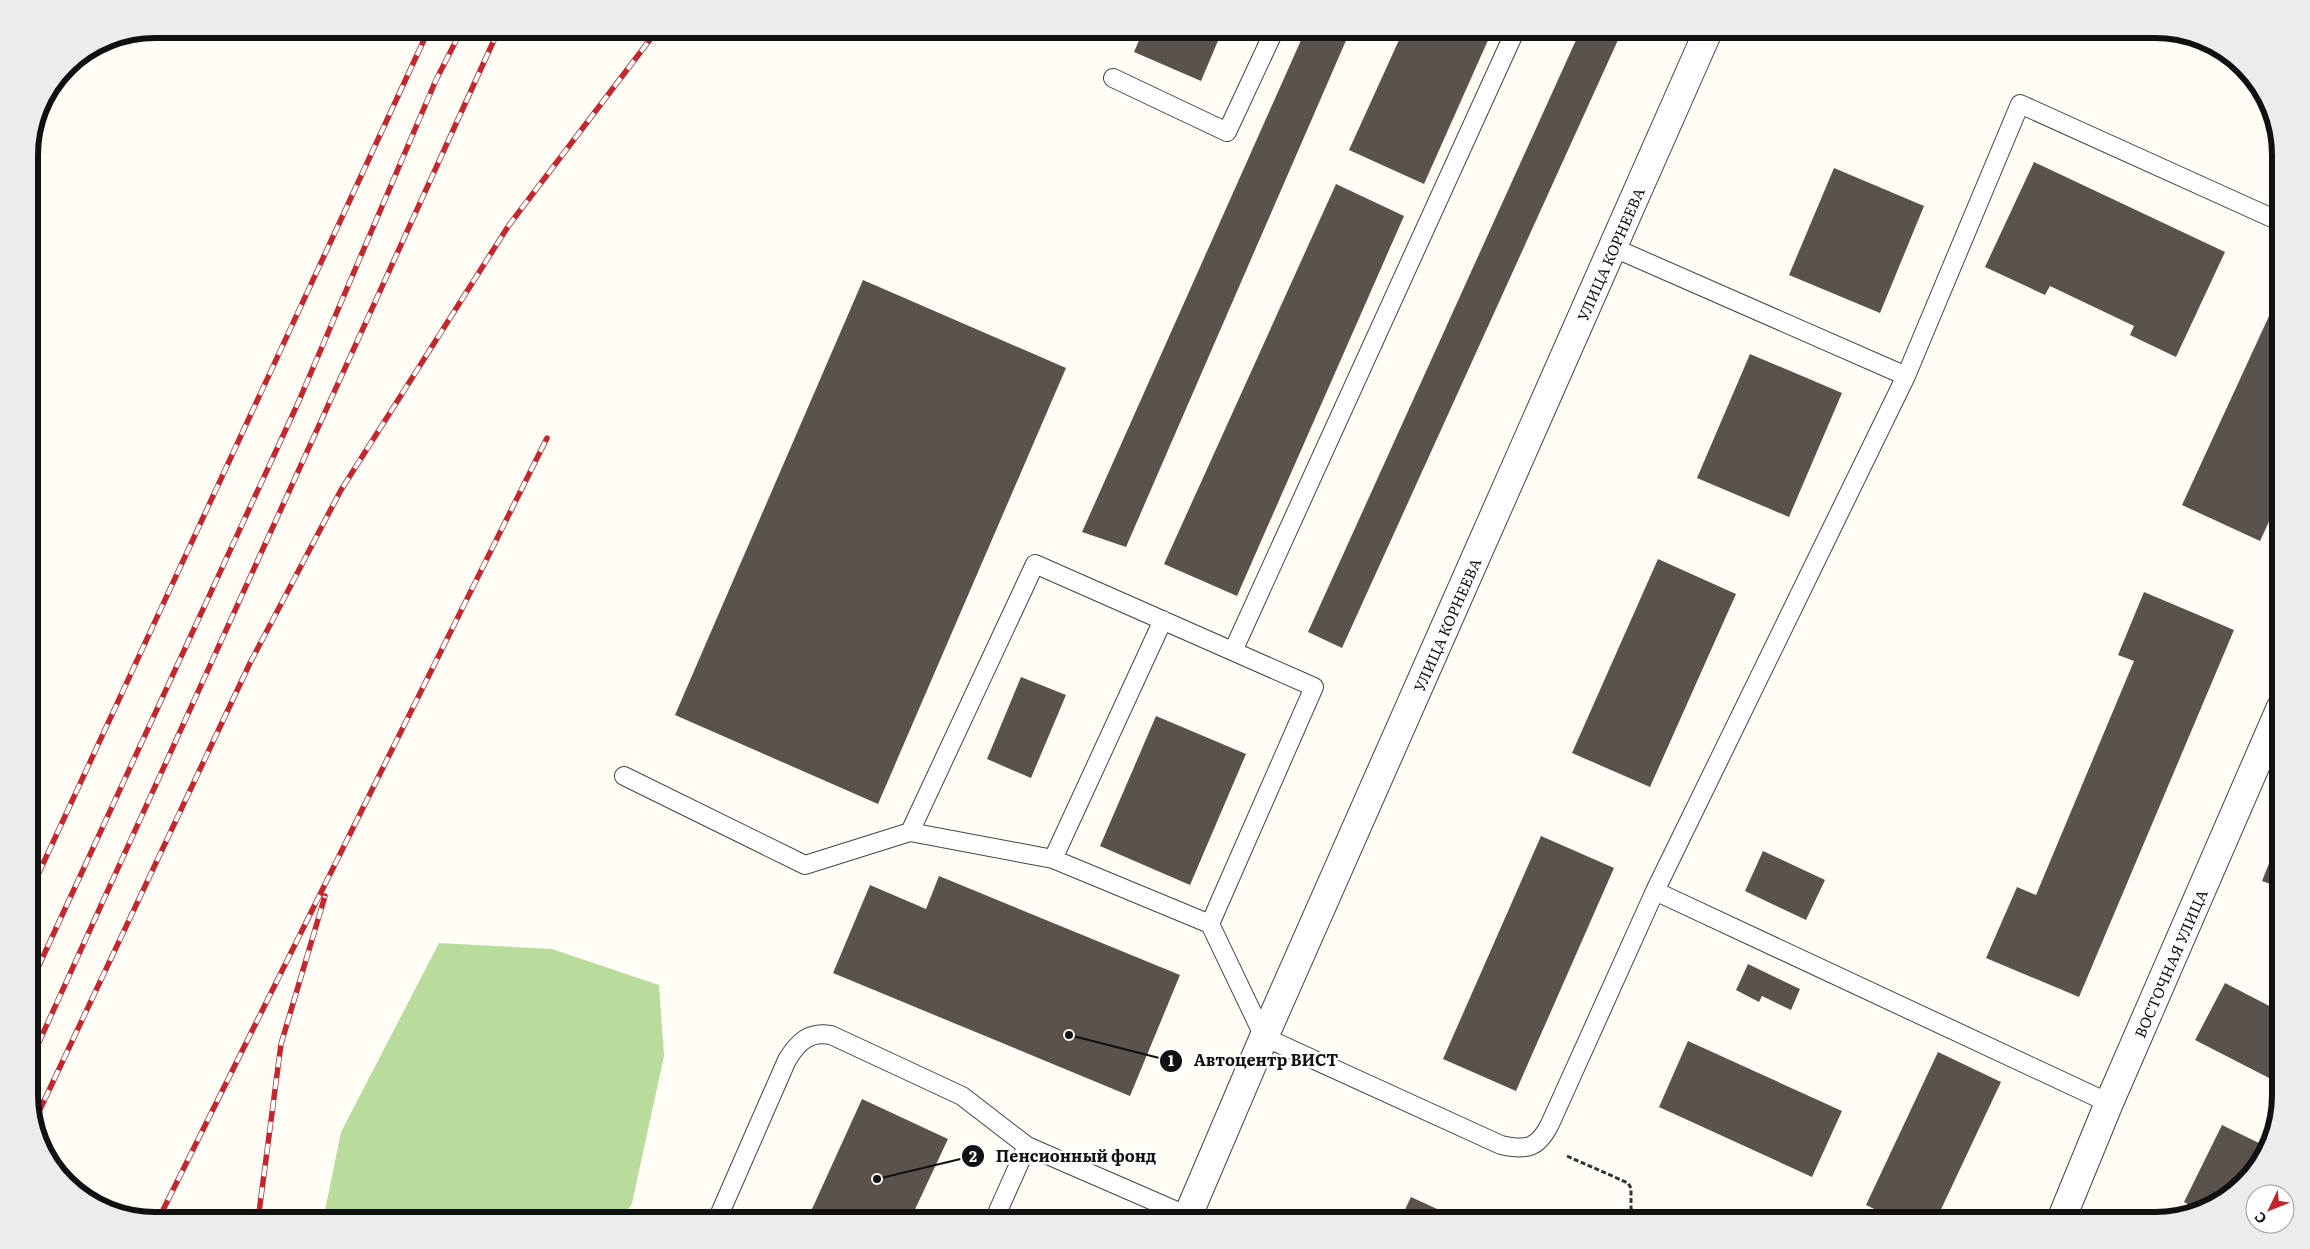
<svg xmlns="http://www.w3.org/2000/svg" width="2310" height="1249" viewBox="0 0 2310 1249" font-family="Literata,serif">
<style>
.forest{fill:#b9dc9c}
.building{fill:#5a524d}
.lines{fill:none;stroke-linecap:round;stroke-linejoin:round}
.service-casing{stroke:#444;stroke-width:20}
.minor-casing{stroke:#444;stroke-width:30}
.tertiary-casing{stroke:#444;stroke-width:30}
.path{stroke:#333;stroke-width:3;stroke-dasharray:5 2.5;stroke-linecap:butt}
.service{stroke:#fff;stroke-width:18}
.minor{stroke:#fff;stroke-width:28}
.tertiary{stroke:#fff;stroke-width:28}
.rail-casing{stroke:#c4262e;stroke-width:5.5}
.rail{stroke:#fff;stroke-width:4;stroke-dasharray:11;stroke-linecap:butt}
.labels{text-anchor:middle;dominant-baseline:central;stroke-width:5;stroke-linejoin:round;paint-order:stroke}
.street-label{font-size:15px;fill:#111;stroke:#fff}
.rim{fill:none;stroke:#111;stroke-width:6}
.leader{fill:none;stroke:#111;stroke-width:2}
.callout-dot{fill:#111;stroke:#fff;stroke-width:2}
.mark-label{font-size:15px;text-anchor:middle;font-weight:bold;fill:#fff}
.callout-label{font-size:16px;text-anchor:middle;font-weight:bold;fill:#111;stroke:#fff;stroke-width:5;stroke-linejoin:round;paint-order:stroke}
</style>
<rect width="100%" height="100%" fill="#fffdf5"/>
<path class="forest" d="M439 943 552 949 659 985 664 1056 632 1203 623 1220H323L341 1132Z"/>
<path class="building" d="M1144 29H1223L1201 81 1134 52Z
M1306 29H1351L1126 547 1082 532Z
M1404 29H1493L1424 184 1349 150Z
M1581 29H1623L1342 648 1308 632Z
M2034 162 2225 252 2176 357 2130 335 2134 326 2050 286 2045 295 1985 267Z
M1834 168 1924 206 1880 313 1789 275Z
M1336 184 1404 216 1237 596 1164 564Z
M863 280 1066 368 878 804 675 715Z
M2281 290V496L2260 541 2182 505Z
M1750 354 1842 393 1789 517 1697 478Z
M1658 559 1736 594 1650 787 1572 753Z
M2144 592 2234 630 2079 997 1986 958 2017 887 2036 895 2134 661 2118 655Z
M1021 677 1066 695 1031 778 987 759Z
M1156 716 1246 754 1190 885 1100 846Z
M2281 833V888L2262 881Z
M1541 836 1614 868 1516 1091 1443 1059Z
M1763 851 1825 880 1806 920 1745 891Z
M939 876 1180 975 1130 1096 833 973 870 885 926 909Z
M1748 964 1800 989 1791 1010 1762 996 1759 1002 1736 990Z
M2225 983 2281 1012V1059L2271 1079 2195 1040Z
M1688 1041 1842 1111 1812 1177 1659 1107Z
M1938 1052 2001 1082 1936 1220H1897L1866 1205Z
M862 1099 948 1139 910 1220H807Z
M2222 1125 2265 1146 2258 1161 2218 1203 2197 1209 2184 1202Z
M1411 1197 1461 1220H1400Z"/>
<g class="lines">
<defs>
<path id="service" d="M1113 78 1227 132 1275 29
M1612 247 1906 376
M1233 651 1516 29
M624 776 805 865 910 832 1053 859 1210 924 1264 1037 1501 1145C1527 1151 1538 1148 1550 1124L1655 891 1906 376 2020 104 2281 222
M910 832 1035 564 1314 687 1210 924
M1053 859 1163 620
M1655 891 2109 1103
M717 1220 787 1060C798 1042 809 1031 831 1035L962 1096 1027 1146 1188 1216
M994 1220 1027 1146"/>
<g id="minor">
<path id="s1" d="M2061 1220 2109 1103 2281 707"/>
</g>
<g id="tertiary">
<path id="s2" d="M1186 1220 1264 1037 1709 29"/>
</g>
</defs>
<use href="#service" class="service-casing"/>
<use href="#minor" class="minor-casing"/>
<use href="#tertiary" class="tertiary-casing"/>
<path class="path" d="M1567 1156 1628 1183 1631 1188V1209L1641 1220"/>
<use href="#service" class="service"/>
<use href="#minor" class="minor"/>
<use href="#tertiary" class="tertiary"/>
<defs>
<path id="rail" d="M29 894 429 29
M29 987 298 403 436 80 462 29
M29 1064 499 29
M35 1120 250 663 341 490 509 225 658 29
M158 1220 547 438
M258 1220 281 1044 325 896"/>
</defs>
<use href="#rail" class="rail-casing"/>
<use href="#rail" class="rail"/>
</g>
<g class="labels">
<g class="street-label">
<text stroke="none"><textPath href="#s2" startOffset="1055">УЛИЦА КОРНЕЕВА</textPath></text>
<text stroke="none"><textPath href="#s2" startOffset="650">УЛИЦА КОРНЕЕВА</textPath></text>
<text stroke="none"><textPath href="#s1" startOffset="279">ВОСТОЧНАЯ УЛИЦА</textPath></text>
</g>
</g>
<path d="M0 0H2310V1249H0ZM155 38H2155A117 117 0 0 1 2272 155V1095A117 117 0 0 1 2155 1212H155A117 117 0 0 1 38 1095V155A117 117 0 0 1 155 38Z" fill="#ececec" fill-rule="evenodd"/>
<path class="rim" d="M155 38H2155A117 117 0 0 1 2272 155V1095A117 117 0 0 1 2155 1212H155A117 117 0 0 1 38 1095V155A117 117 0 0 1 155 38Z"/>
<path class="leader" d="M1069 1035L1171 1061M877 1179L973 1156"/>
<g class="callout-dot">
<circle cx="1069" cy="1035" r="5"/>
<circle cx="877" cy="1179" r="5"/>
<circle cx="1171" cy="1061" r="12"/>
<circle cx="973" cy="1156" r="12"/>
</g>
<g class="mark-label">
<text x="1171" y="1066">1</text>
<text x="973" y="1162">2</text>
</g>
<g class="callout-label">
<text x="1266" y="1066">Автоцентр ВИСТ</text>
<text x="1076" y="1162">Пенсионный фонд</text>
</g>
<g transform="translate(2270 1209) rotate(227)"><circle r="24" fill="#ffffff" stroke="#a0a0a0"/>
<path d="M0-4L9 19L0 12L-9 19Z" fill="#c4262e"/>
<text y="-8" font-size="14" font-weight="bold" text-anchor="middle" fill="#111111">С</text>
</g>
</svg>
